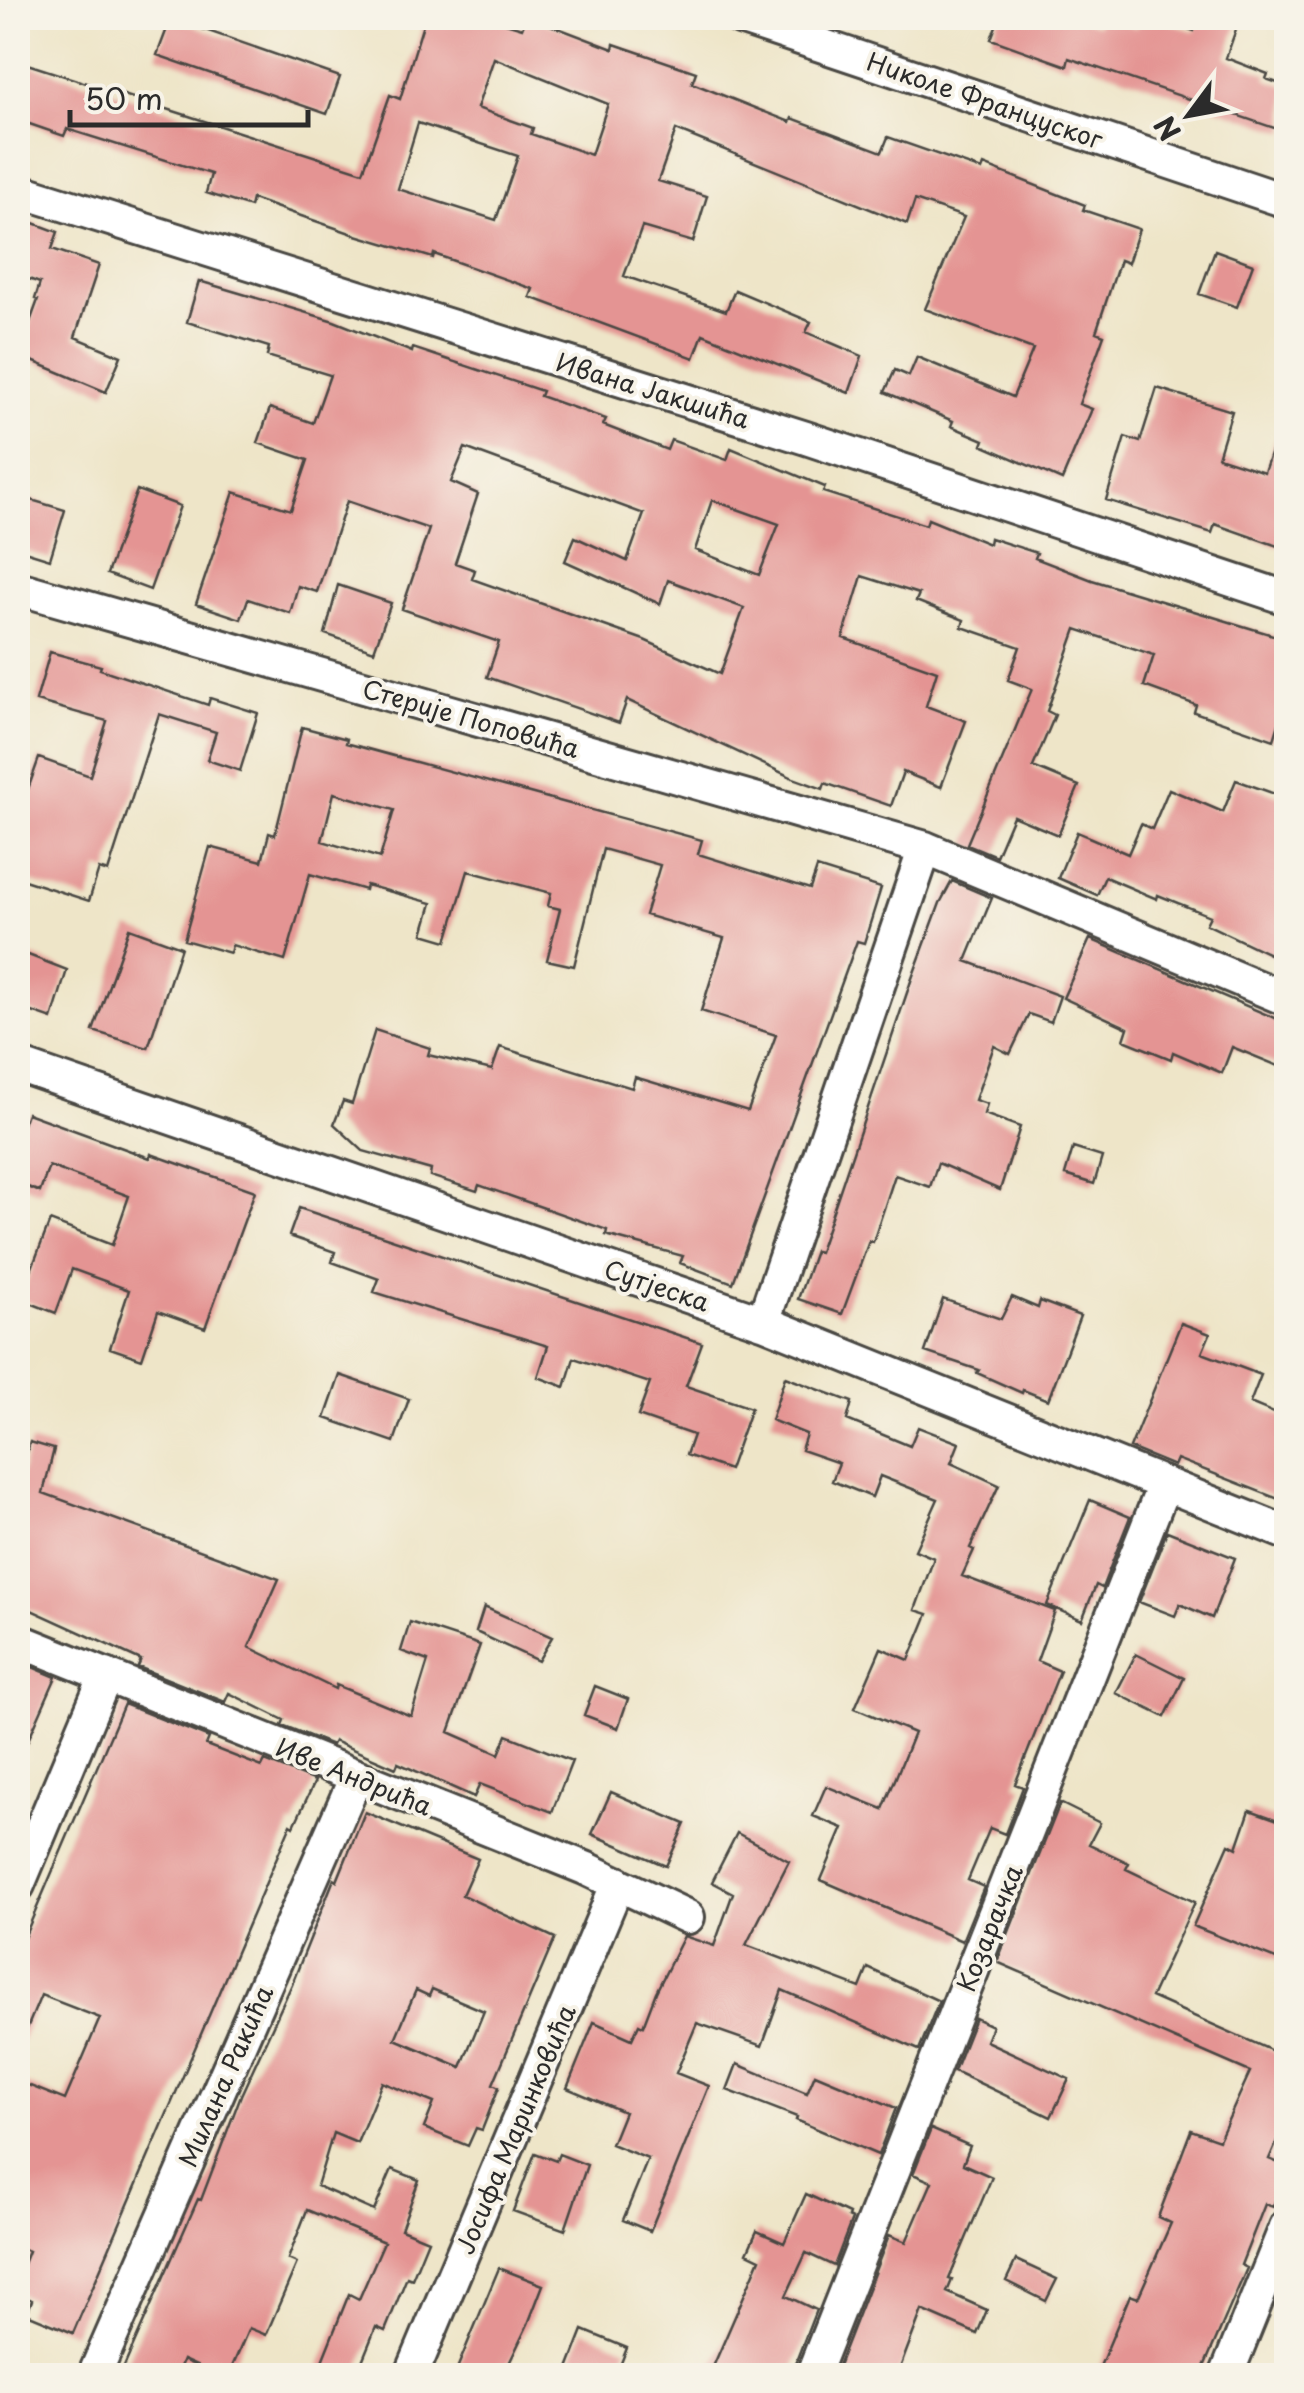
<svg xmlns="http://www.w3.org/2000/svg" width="1304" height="2393" viewBox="0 0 1304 2393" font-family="'Playpen Sans',sans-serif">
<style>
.building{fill:#e49493;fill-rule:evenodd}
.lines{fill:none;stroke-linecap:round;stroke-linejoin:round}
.minor-casing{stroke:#484743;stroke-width:38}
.minor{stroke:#fff;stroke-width:32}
.labels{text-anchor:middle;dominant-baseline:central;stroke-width:8;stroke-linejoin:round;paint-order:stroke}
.street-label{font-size:25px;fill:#2b2b2b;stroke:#f7f3e8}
</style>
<rect width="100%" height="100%" fill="#f7f3e8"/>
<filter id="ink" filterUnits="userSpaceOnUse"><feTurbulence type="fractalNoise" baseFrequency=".01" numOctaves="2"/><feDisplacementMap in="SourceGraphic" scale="20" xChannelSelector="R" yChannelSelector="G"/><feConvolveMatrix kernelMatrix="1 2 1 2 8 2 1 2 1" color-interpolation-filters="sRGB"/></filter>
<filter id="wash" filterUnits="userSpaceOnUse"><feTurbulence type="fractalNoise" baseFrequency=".0048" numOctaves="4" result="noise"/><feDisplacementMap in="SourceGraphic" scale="40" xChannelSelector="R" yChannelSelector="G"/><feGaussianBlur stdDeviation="2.25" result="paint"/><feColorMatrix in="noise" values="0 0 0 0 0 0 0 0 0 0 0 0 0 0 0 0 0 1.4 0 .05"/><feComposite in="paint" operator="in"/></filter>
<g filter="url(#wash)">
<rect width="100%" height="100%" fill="#eee5c8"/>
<g id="blocks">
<path class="building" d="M171 18 340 77 327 114 157 55Z
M425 18H489L522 28 526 18H532L613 49 614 44 696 72 692 83 790 122 792 118 882 152 888 137 982 170 984 165 1085 205 1083 210 1139 229 1128 263 1120 260 1096 332 1104 335 1079 404 1092 409 1062 480 982 445 984 440 951 426 953 421 885 392 895 370 909 376 917 357 1013 397 1033 349 925 309 964 217 915 200 907 224 676 130 658 181 707 196 693 242 642 227 624 276 726 311 735 290 811 322 806 332 862 356 849 393 703 334 694 358 530 297 533 289 434 254 433 258 356 235 252 199 250 207 206 193 211 174 67 129 64 136 18 120V61L363 172 390 95 400 99ZM494 58 608 104 591 155 531 134 533 128 477 108ZM418 123 518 156 496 220 398 189Z
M999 18H1077L1097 25 1100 18H1106L1136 28 1140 18H1155L1194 31 1199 18H1240L1226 58 1268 74 1266 79 1286 86V132L1069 58 1067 66 991 39Z
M18 217 58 232 52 249 99 265 75 337 121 356 106 392 18 355 38 300 35 299 40 283 18 275Z
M1215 250 1253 264 1237 307 1199 294Z
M199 281 334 321 412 352 413 348 542 391 540 396 606 419 603 425 667 450 671 440 727 460 731 448 825 487 823 492 926 525 928 519 989 544 990 538 1037 553 1035 558 1092 580 1286 639V701L1274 740 1194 712 1196 705 1144 686 1154 655 1076 629 1047 711 1055 715 1033 767 1079 786 1058 835 1013 816 996 856 967 844 1032 689 1008 680 1020 647 962 627 964 620 916 601 919 594 862 576 843 638 937 671 926 706 966 721 941 787 903 772 891 806 825 783 823 789 793 778 627 700 619 723 487 677 499 642 402 609 429 529 347 501 317 592 298 586 290 613 248 599 241 619 196 604 234 492 291 510 308 460 258 443 270 408 313 423 330 375 267 356 269 347 187 322ZM465 448 644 514 627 561 575 537 565 561 660 604 668 580 744 608 720 674 644 640 472 579 475 570 455 563 478 494 451 482ZM712 500 779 524 759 575 695 550Z
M1157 388 1232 411 1218 457 1264 472 1282 419H1286V549L1215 524 1212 533 1106 500 1125 437 1140 442Z
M137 490 180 506 150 590 107 574Z
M18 496 65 510 50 559 18 549Z
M338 585 391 603 374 651 325 634Z
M50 652 101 666 100 669 208 705 210 698 258 713 240 771 207 760 216 732 159 714 108 872 99 869 89 901 18 878V805L22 806 39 758 90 776 107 721 36 701Z
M302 727 347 739 346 743 702 840 698 854 810 889 817 868 881 888 864 943 857 941 733 1283 680 1263 683 1256 606 1235 607 1230 479 1185 477 1191 430 1176 431 1170 363 1151 334 1124 343 1101 352 1104 375 1030 430 1048 428 1055 492 1070 500 1047 632 1088 635 1077 748 1111 776 1035 701 1011 724 938 645 915 660 865 603 849 574 966 547 960 560 909 548 906 551 893 468 871 447 941 423 934 432 903 366 885 365 890 310 874 285 961 232 945 230 953 184 940 210 847 262 861 269 833 275 835ZM334 793 394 810 380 858 322 841Z
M1236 780 1286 798V962L1206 924 1210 916 1158 895 1157 899 1105 877 1097 895 1058 878 1077 832 1128 854 1141 824 1152 829 1169 789 1223 812Z
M952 881 992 898 966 961 1060 996 1051 1022 1029 1014 1010 1054 994 1046 975 1100 987 1104 984 1114 1020 1127 1000 1190 938 1163 930 1187 895 1175 873 1242 869 1241 842 1314 798 1299 815 1251 819 1252 911 981 940 903Z
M129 928 181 947 148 1048 93 1031Z
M1090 939 1286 1023V1069L1232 1047 1222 1073 1173 1052 1171 1059 1124 1040 1128 1028 1063 998Z
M18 951 67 970 52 1019 18 1007Z
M27 1113 150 1158 151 1154 255 1191 205 1328 158 1311 142 1359 110 1348 129 1290 72 1269 56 1313 20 1299 50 1221 112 1245 129 1196 49 1166 40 1192 18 1183V1138Z
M1073 1148 1102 1157 1094 1184 1065 1175Z
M299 1208 702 1343 686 1386 751 1408 729 1470 686 1455 693 1435 638 1416 650 1383 574 1358 565 1387 538 1377 548 1346 374 1292 379 1279 332 1262 335 1252 289 1236Z
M1012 1297 1038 1308 1040 1301 1080 1316 1048 1400 1023 1390 1022 1393 977 1373 979 1370 925 1352 943 1299 1001 1319Z
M1181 1323 1210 1334 1202 1353 1261 1375 1250 1403 1286 1418V1502L1177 1459 1174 1466 1130 1448Z
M340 1375 409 1399 394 1442 325 1418Z
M785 1377 852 1402 847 1420 910 1446 918 1427 959 1443 951 1463 999 1485 970 1548 974 1550 962 1576 1055 1611 1037 1661 1060 1671 1015 1784 1023 1787 1005 1834 990 1828 968 1880 984 1887 962 1941 821 1880 843 1828 813 1816 826 1786 883 1809 914 1733 855 1708 881 1648 909 1660 928 1614 915 1610 934 1558 915 1550 938 1499 880 1476 872 1497 832 1481 839 1463 801 1450 806 1434 771 1420Z
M30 1442 54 1449 43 1493 279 1579 249 1647 335 1689 336 1685 411 1716 428 1661 401 1651 410 1622 480 1645 449 1732 499 1754 507 1735 572 1761 552 1812 480 1784 474 1797 398 1763 396 1768 334 1741 332 1745 282 1725 284 1720 229 1693 225 1702 138 1667 141 1660 18 1604V1484Z
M1090 1500 1130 1517 1102 1588 1096 1585 1082 1620 1047 1605Z
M1167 1531 1235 1558 1212 1618 1180 1604 1175 1616 1139 1602Z
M484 1607 552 1637 538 1661 476 1632Z
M1136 1654 1184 1678 1165 1717 1116 1693Z
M18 1661 56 1677 18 1763Z
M595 1686 628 1699 618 1728 584 1715Z
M124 1704 209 1738 206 1745 262 1767 265 1761 315 1781 294 1826 291 1824 73 2333 27 2314 32 2300 18 2293V2277L28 2251 18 2247V2164L26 2140 18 2137V2081L65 2100 100 2018 41 1995 18 2050V1952Z
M611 1792 685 1824 666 1866 592 1834Z
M1060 1803 1100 1823 1089 1844 1129 1863 1126 1869 1195 1902 1151 1997 1286 2057V2120L1269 2159 1286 2166V2169L1273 2207 1265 2204 1241 2265 1247 2268 1200 2376H1096L1130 2295 1138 2298 1171 2223 1158 2217 1191 2130 1219 2140 1250 2072 997 1962Z
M1250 1810 1286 1823V1963L1193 1926 1229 1844 1237 1848Z
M365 1812 478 1859 462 1895 555 1938 493 2084 499 2087 482 2130 476 2128 468 2146 424 2128 434 2103 382 2082 357 2143 333 2133 317 2186 374 2211 392 2169 419 2180 401 2229 428 2240 412 2279 407 2277 385 2331 376 2327 356 2376H316L349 2294 359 2299 384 2242 307 2210 288 2259 297 2263 266 2335 249 2328 228 2376H219L183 2360 176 2376H120L198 2199 201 2200 241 2095 292 1984 334 1879 337 1881ZM432 1989 484 2011 461 2067 395 2039 416 1990 429 1996Z
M737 1833 789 1861 746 1945 860 1988 868 1968 939 2001 919 2050 782 1990 762 2046 697 2023 676 2073 709 2086 650 2231 623 2220 648 2159 611 2144 624 2112 567 2088 594 2022 632 2039 639 2024 643 2026 656 1992 684 1936 714 1946 733 1893 712 1882Z
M975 2018 992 2026 986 2041 1069 2079 1051 2117 954 2071Z
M737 2064 807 2093 815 2074 896 2108 878 2155 796 2120 797 2117 727 2090Z
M931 2129 970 2146 963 2164 992 2177 949 2279 952 2280 947 2292 987 2310 977 2334 922 2310 897 2376H834L889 2235 906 2242 932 2182 913 2174Z
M535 2153 556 2161 559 2154 587 2165 565 2230 513 2211Z
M806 2194 849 2214 848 2217 852 2219 834 2266 806 2253 786 2296 816 2310 795 2364V2376H709L760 2259 747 2253 757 2231 784 2243Z
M1016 2260 1057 2279 1046 2301 1006 2281Z
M499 2268 543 2285 528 2324 503 2376H454Z
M583 2330 627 2348 616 2376H565Z"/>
</g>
</g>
<g filter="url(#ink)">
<use href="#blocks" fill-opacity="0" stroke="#484743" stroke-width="2.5"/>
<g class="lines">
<defs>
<path id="minor" d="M740 18 1286 201
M18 190 806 438 1286 598
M18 588 925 848 1286 999
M18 1065 763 1322 1286 1533
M763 1322 925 848
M18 1640 585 1868 688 1917
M18 1885 106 1675
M814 2371 1164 1485
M94 2376 356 1777
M411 2376 618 1883
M1226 2376 1286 2227"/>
</defs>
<use href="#minor" class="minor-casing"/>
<use href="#minor" class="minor"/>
</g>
</g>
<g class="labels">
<g class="street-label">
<text transform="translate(985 100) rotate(19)">Николе Француског</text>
<text transform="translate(653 390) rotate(17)">Ивана Јакшића</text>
<text transform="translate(471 718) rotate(16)">Стерије Поповића</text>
<text transform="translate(657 1285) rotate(19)">Сутјеска</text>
<text transform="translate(354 1776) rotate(22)">Иве Андрића</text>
<text transform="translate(989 1928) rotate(-68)">Козарачка</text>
<text transform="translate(225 2076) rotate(-66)">Милана Ракића</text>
<text transform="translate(515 2129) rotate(-67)">Јосифа Маринковића</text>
</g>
</g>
<rect width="1304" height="2393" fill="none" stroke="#f7f3e8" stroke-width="60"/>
<g transform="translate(1189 115) rotate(238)" stroke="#f7f3e8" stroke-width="8" paint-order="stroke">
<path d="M0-8L18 38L0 25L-18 38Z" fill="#2b2b2b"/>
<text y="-15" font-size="28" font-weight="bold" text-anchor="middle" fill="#2b2b2b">N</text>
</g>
<path d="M70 110v15h238v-15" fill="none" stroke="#2b2b2b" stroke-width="5"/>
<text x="85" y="110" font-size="30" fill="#2b2b2b" stroke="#f7f3e8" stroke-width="8" paint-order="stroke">50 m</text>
</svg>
